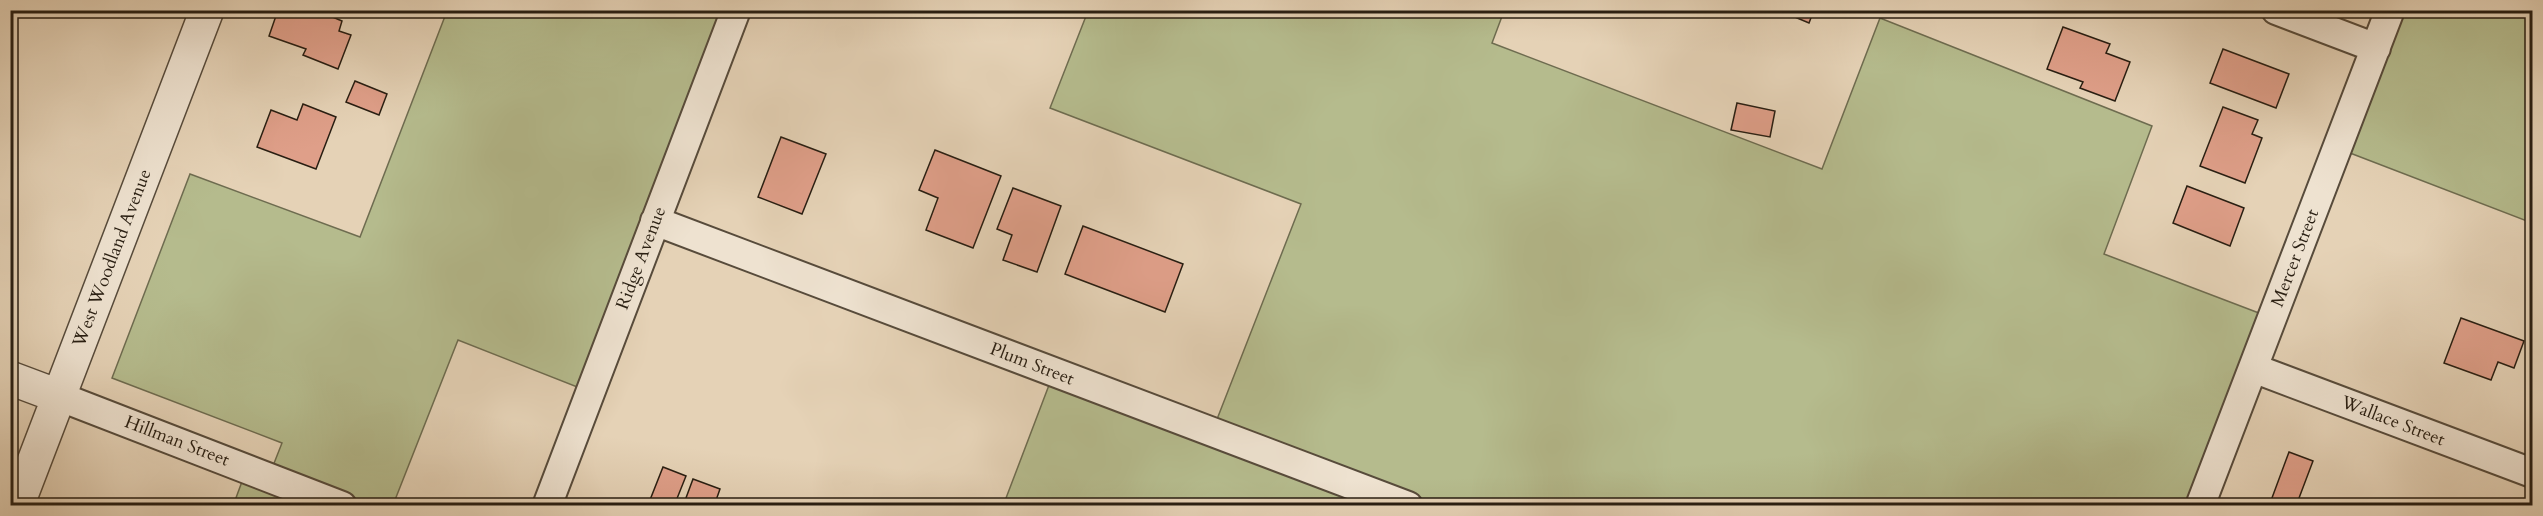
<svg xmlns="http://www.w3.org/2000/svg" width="2543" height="516" viewBox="0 0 2543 516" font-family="Cardo,serif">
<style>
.green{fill:#b5bb8d;stroke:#6e6c50;stroke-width:1.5}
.building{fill:#df9f89;stroke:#281e12;stroke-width:1.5}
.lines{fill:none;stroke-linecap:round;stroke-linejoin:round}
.minor-casing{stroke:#574b3b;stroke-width:32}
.tertiary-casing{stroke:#574b3b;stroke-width:36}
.minor{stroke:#eee2d0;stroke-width:28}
.tertiary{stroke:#eee2d0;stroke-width:33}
.labels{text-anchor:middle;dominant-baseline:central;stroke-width:4.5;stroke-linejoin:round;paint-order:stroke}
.street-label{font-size:18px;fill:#281e12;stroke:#eee2d0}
</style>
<rect width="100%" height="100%" fill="#e5d2b6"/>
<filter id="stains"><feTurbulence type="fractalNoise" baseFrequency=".00333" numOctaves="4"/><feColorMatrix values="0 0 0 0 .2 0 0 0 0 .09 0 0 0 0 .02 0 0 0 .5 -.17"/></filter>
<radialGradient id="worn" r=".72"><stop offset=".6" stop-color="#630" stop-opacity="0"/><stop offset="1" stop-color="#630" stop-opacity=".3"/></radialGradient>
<path class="green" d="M447 11H736L590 392 458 340 393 505 233 506 247 468 269 476 282 443 112 378 190 174 360 237Z
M1088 11H1504L1492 43 1822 169 1880 18 2152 126 2104 254 2272 318 2200 505 1003 506 1054 372 1212 432 1301 204 1050 108Z
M2390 11H2532V223L2337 148Z"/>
<path class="building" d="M278 10H316L342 21 339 31 351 35 338 69 303 55 306 49 269 36Z
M1791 10H1814L1809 23 1790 15Z
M2063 27 2110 44 2106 53 2130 62 2115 101 2080 88 2083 82 2047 69Z
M2223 49 2289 74 2276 108 2210 83Z
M355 81 387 94 379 115 346 102Z
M1737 103 1775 111 1770 137 1731 130Z
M303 104 336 117 316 169 257 147 271 110 297 120Z
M2223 107 2258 120 2252 134 2262 138 2245 183 2200 166Z
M781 137 826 154 802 214 758 197Z
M935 150 1001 176 973 248 926 230 938 198 919 190Z
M2187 186 2244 208 2230 246 2173 223Z
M1013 188 1061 206 1037 272 1003 260 1012 235 997 229Z
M1083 226 1183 264 1165 312 1065 274Z
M2461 318 2524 341 2514 368 2498 362 2491 380 2444 363Z
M2289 452 2313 461 2296 506H2269Z
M663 467 686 476 674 506H662L650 500Z
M693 479 720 489 714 506H683Z"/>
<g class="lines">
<defs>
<path id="minor" d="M2276 10 2376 48
M655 221 1408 506
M2253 368 2532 473
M58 396 342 506
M547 506 736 10
M2200 506 2390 10"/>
<path id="tertiary" d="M10 378 58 396
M17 506 207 10"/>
</defs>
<use href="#minor" class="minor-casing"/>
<use href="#tertiary" class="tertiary-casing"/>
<use href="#minor" class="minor"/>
<use href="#tertiary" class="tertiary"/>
</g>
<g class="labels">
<g class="street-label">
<text transform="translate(112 258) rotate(-69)">West Woodland Avenue</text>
<text transform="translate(641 258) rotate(-69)">Ridge Avenue</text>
<text transform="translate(2295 258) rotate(-69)">Mercer Street</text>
<text transform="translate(1032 364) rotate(21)">Plum Street</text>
<text transform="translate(2393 421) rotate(21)">Wallace Street</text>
<text transform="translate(177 441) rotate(21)">Hillman Street</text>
</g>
</g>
<rect width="2543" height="516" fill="none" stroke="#e5d2b6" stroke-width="36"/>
<rect x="12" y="12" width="2519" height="492" fill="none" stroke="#281e12" stroke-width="3"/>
<rect x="18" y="18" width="2507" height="480" fill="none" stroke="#281e12" stroke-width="1.5"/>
<rect width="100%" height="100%" filter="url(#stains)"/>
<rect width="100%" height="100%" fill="url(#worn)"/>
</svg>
